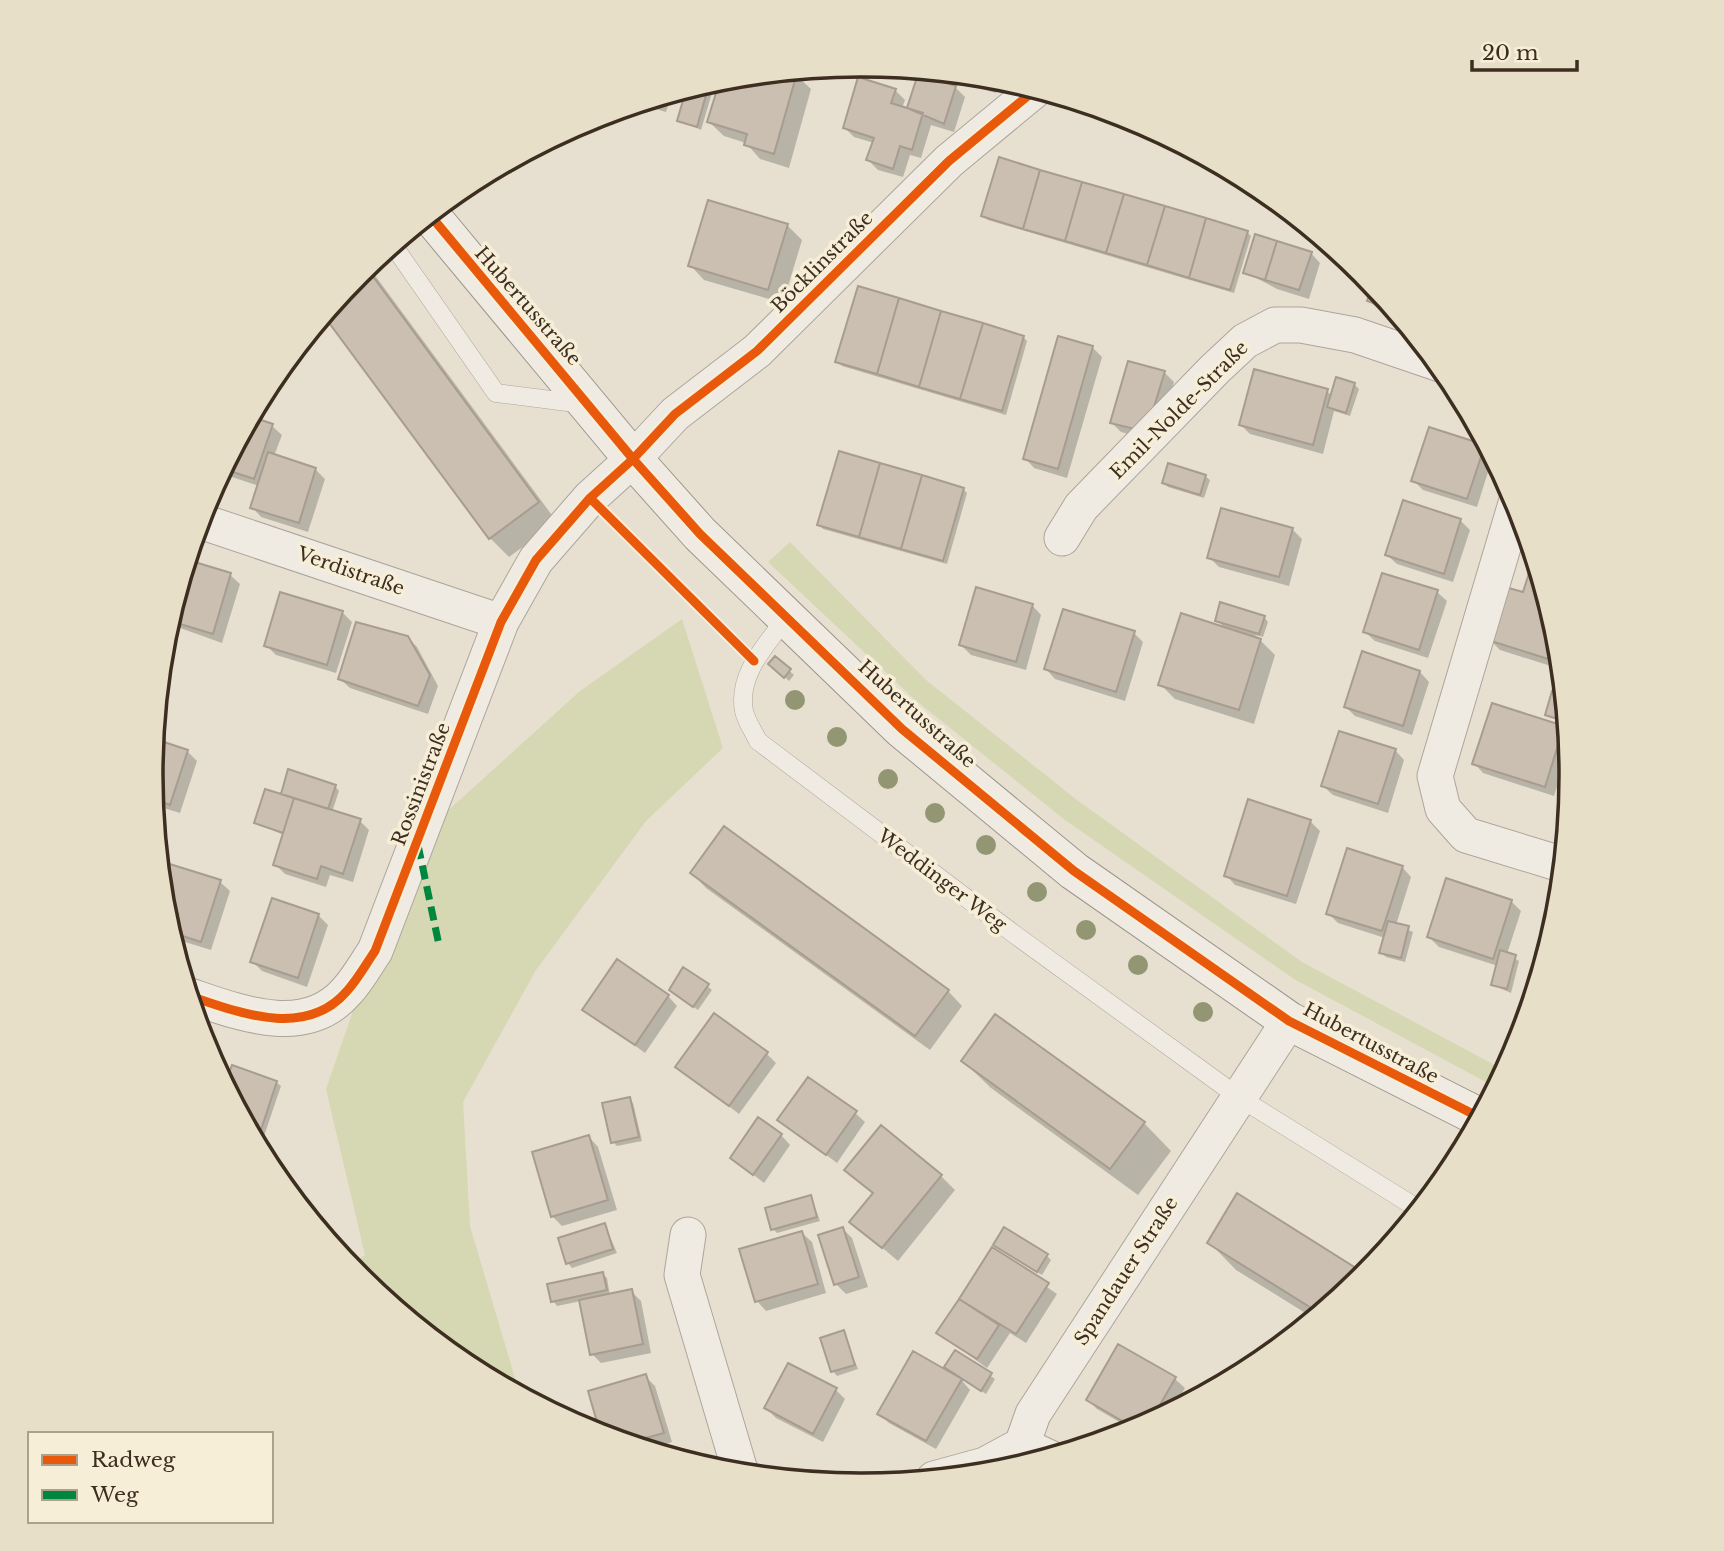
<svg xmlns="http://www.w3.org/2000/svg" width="1724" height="1551" viewBox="0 0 1724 1551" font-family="'Libre Baskerville',serif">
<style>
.green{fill:#d6d7b3}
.shadow{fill:#0003}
.building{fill:#cbbfb2;stroke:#a89c90;stroke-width:2}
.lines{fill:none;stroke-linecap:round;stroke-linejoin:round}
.lane-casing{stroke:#ada599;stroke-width:19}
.street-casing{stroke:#ada599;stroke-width:37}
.secondary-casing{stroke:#9c958a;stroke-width:40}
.lane{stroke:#efebe3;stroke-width:18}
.street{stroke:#efebe3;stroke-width:35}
.secondary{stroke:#efebe3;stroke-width:38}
.quiet{stroke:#00873e;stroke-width:7;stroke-dasharray:14 7;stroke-linecap:butt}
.cycleway-casing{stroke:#f7eed8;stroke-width:13}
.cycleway{stroke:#e8590c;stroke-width:9}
.tree{fill:#929673}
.labels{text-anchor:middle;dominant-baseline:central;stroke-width:7;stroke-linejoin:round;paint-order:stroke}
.street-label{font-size:19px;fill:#3d2e20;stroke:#f7eed8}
.rim{fill:none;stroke:#3d2e20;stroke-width:3.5}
</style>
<rect width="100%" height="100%" fill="#e7e0d1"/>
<path class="green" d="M790 542 926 680 1077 800 1302 962 1506 1071 1497 1088 1294 979 1065 820 914 699 768 562Z
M682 619 723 748 646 821 536 970 463 1102 470 1226 520 1395 467 1366 359 1278 348 1265 365 1255 326 1089 354 1008 442 816 580 691Z"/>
<path class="shadow" d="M837 67 835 75 813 70Z
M787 72 796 75 811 89 789 168 760 159 746 143 724 136 709 122 722 79Z
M944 73 1001 78 996 93 950 80Z
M697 86 712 93 701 130 679 120 688 89Z
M955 87 965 97 954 132 931 125 921 158 910 155 903 177 878 170 868 160 874 143 854 137 845 128 895 90 905 100 902 108 908 110Z
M672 94 666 112 639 104Z
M983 216 1247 232 1251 236 1234 293 988 220Z
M787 225 802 240 783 303 704 280 690 265Z
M1311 253 1320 263 1309 299 1277 289 1245 272Z
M368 266 557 522 509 557 490 538 325 315Z
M1375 285 1402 318 1379 310 1369 301Z
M1023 337 1027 341 1006 415 842 366 837 361Z
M1060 338 1093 348 1102 357 1067 478 1034 468 1025 458Z
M1164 372 1174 382 1163 417 1145 438 1121 432 1112 423Z
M1354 384 1359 389 1350 416 1334 411 1323 454 1250 434 1241 425 1327 391 1332 396Z
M251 418 272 426 282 435 274 456 315 469 325 479 308 532 261 517 252 507 259 486 229 476 223 470Z
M1484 447 1493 456 1477 507 1423 490 1413 480Z
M1205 476 1210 480 1204 498 1168 487 1164 483Z
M963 489 967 493 947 564 823 529 819 524Z
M1460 520 1470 530 1453 582 1397 564 1387 555Z
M1292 529 1302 539 1289 586 1219 567 1209 557Z
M1535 559 1540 573 1533 567Z
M188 562 230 575 240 584 222 643 169 624Z
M1540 575 1559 637 1561 656 1557 668 1500 650 1490 640Z
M1437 592 1447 601 1428 658 1375 641 1365 632Z
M1032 605 1041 615 1026 670 971 655 961 645Z
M342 612 352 622 336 673 276 655 266 645Z
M1264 617 1268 622 1263 637 1255 635 1275 655 1254 724 1175 699 1160 684 1226 629 1217 620Z
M1134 633 1143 642 1125 701 1055 679 1046 669Z
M407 637 417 647 438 686 428 714 350 688 340 679Z
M775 658 794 675 789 681 775 668Z
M1420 672 1429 682 1412 735 1355 716 1346 707Z
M1565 697 1568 724 1547 714Z
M1563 728 1569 733 1570 746 1554 796 1483 773 1474 763Z
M155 741 187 751 197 761 180 813 154 805 151 775Z
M1395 750 1404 760 1388 813 1333 795 1323 786Z
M335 786 339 791 332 812 360 821 369 830 353 882 330 875 326 887 285 874 275 864 284 835 256 823 282 796Z
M1310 821 1320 831 1296 904 1235 885 1226 875Z
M160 863 220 882 230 891 211 950 172 938 165 914Z
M1402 867 1411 877 1396 925 1413 932 1405 962 1386 957 1381 952 1385 938 1338 923 1328 913Z
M692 873 948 991 962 1006 930 1050 706 888Z
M1511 901 1521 911 1507 954 1519 961 1511 993 1493 985 1498 966 1439 947 1429 937Z
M318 915 328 925 307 987 262 971 252 961Z
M707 986 712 990 698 1010 675 994Z
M668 996 677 1006 645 1053 585 1009Z
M766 1053 776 1063 739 1114 677 1066Z
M963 1061 1144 1123 1171 1151 1138 1195 991 1088Z
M217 1069 276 1082 281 1086 262 1142 255 1140Z
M629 1099 633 1103 642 1141 617 1146 613 1142Z
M855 1113 865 1122 837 1163 780 1120Z
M781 1135 790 1145 764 1183 732 1158Z
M589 1137 598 1147 617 1210 562 1226 552 1216Z
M847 1170 941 1176 955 1190 898 1261 852 1222 874 1195Z
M1238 1196 1366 1276 1315 1319 1236 1270 1209 1242Z
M811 1197 820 1221 777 1233 773 1229Z
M605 1225 617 1253 572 1268 568 1263Z
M843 1229 852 1238 868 1287 846 1294 836 1284Z
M802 1233 812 1242 826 1293 766 1311 757 1301Z
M992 1249 1057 1294 1026 1343 1010 1333 987 1368 939 1333Z
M999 1249 1047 1256 1051 1260 1042 1275Z
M602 1274 607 1278 610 1296 631 1291 641 1301 651 1353 601 1363 592 1354 581 1301 557 1306 553 1301Z
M843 1332 858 1369 837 1376 833 1371Z
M1119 1346 1175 1379 1185 1388 1171 1412 1135 1431 1097 1409 1088 1400Z
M955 1352 995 1379 986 1394 958 1376 970 1390 936 1449 889 1423 879 1413 956 1377 946 1367Z
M645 1376 655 1386 672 1442 647 1450 603 1436Z
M835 1389 845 1399 823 1442 776 1418 766 1408Z"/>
<path class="building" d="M792 72 797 73 774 154 744 145 747 134 707 122 720 80Z
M948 73 989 77 986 85Z
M918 74 956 86 944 124 907 108Z
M858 77 896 89 891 103 923 113 912 150 900 146 893 169 866 160 874 138 843 128Z
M700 85 708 88 697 127 677 121 686 90Z
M999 157 1040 170 1023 229 981 216Z
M1040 170 1082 182 1065 241 1023 229Z
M1082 182 1124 194 1106 253 1065 241Z
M1124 194 1165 206 1147 265 1106 253Z
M708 200 788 224 768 290 688 266Z
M1165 206 1206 218 1189 278 1147 265Z
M1206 218 1248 231 1230 290 1189 278Z
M1255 234 1277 241 1265 280 1243 273Z
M1277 241 1312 252 1299 290 1265 280Z
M366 267 539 502 489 539 324 316Z
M1373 283 1396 311 1367 301Z
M858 286 899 298 877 374 835 362Z
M899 298 941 311 919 387 877 374Z
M941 311 983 323 960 399 919 387Z
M983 323 1024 336 1002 411 960 399Z
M1058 336 1093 346 1058 469 1023 459Z
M1128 361 1165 371 1154 407 1135 429 1110 423Z
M1254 369 1328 389 1313 445 1239 425Z
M1336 377 1355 383 1346 413 1327 407Z
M252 417 273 424 254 479 224 469Z
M1429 427 1485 445 1467 499 1411 481Z
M839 451 880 463 859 537 817 525Z
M268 452 316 468 299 523 250 508Z
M880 463 922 475 901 549 859 537Z
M1168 463 1206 475 1200 495 1162 483Z
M922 475 964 488 943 561 901 549Z
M1403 500 1461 519 1444 574 1385 555Z
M1221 508 1293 528 1279 577 1207 558Z
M188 560 231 573 213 634 170 621Z
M1530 570 1540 573 1557 630 1548 659 1488 640 1505 587 1523 592Z
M1382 573 1438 590 1419 650 1363 632Z
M976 587 1033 604 1016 662 959 645Z
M280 592 343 611 327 665 264 646Z
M1220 602 1265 616 1259 634 1215 621Z
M1063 609 1135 631 1116 692 1044 669Z
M1181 613 1261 639 1239 710 1158 685Z
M356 622 408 636 430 675 418 706 338 679Z
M1362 651 1420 671 1403 726 1344 707Z
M775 656 791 669 784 678 768 664Z
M1552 691 1565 695 1567 722 1545 715Z
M1492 703 1564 726 1545 787 1472 764Z
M1339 731 1396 749 1378 804 1321 786Z
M155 739 188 750 170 805 154 799 151 775Z
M288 769 336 785 328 809 281 794Z
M265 789 294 798 283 833 254 823Z
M294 798 361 819 343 874 321 866 317 879 273 865Z
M1248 799 1311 820 1287 896 1224 876Z
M724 826 949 990 915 1036 690 873Z
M1347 848 1403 866 1382 931 1326 914Z
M160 861 221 880 201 942 170 932 165 914Z
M1446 878 1512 900 1493 959 1427 937Z
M272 898 319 914 298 978 250 962Z
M1388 921 1409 926 1401 958 1379 953Z
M1500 950 1516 955 1507 989 1491 985Z
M617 959 669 995 635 1045 582 1010Z
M683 967 709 984 693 1007 669 990Z
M714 1013 768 1052 729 1106 675 1067Z
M995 1014 1145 1122 1110 1169 961 1061Z
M232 1065 277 1081 258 1139 253 1137 225 1085Z
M808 1077 857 1111 826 1155 777 1120Z
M630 1097 639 1137 611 1143 602 1103Z
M758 1117 782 1134 753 1175 730 1158Z
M881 1125 942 1175 882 1248 849 1222 873 1193 844 1170Z
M589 1135 608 1200 551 1217 532 1152Z
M1237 1193 1367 1275 1321 1314 1207 1243Z
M811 1195 817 1217 771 1230 765 1208Z
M605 1223 613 1249 566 1264 558 1238Z
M843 1227 859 1277 834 1285 818 1235Z
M1004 1227 1048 1254 1037 1272 993 1245Z
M802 1231 818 1284 755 1302 739 1249Z
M992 1247 1049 1283 1016 1334 959 1299Z
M603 1272 607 1290 551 1302 547 1284Z
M632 1289 643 1344 590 1355 579 1300Z
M959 1299 999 1325 977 1359 936 1333Z
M844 1330 855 1365 831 1372 820 1338Z
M1118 1344 1176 1377 1149 1424 1138 1430 1086 1400Z
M955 1350 992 1373 981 1391 944 1367Z
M913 1351 962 1379 926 1441 877 1414Z
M788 1363 837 1388 813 1434 764 1408Z
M646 1374 664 1433 627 1443 601 1436 588 1391Z"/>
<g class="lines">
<defs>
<path id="lane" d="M393 245 496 393 583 404
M787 617C767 644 737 674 744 711 746 721 754 732 758 741L1014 934 1240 1098 1420 1210"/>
<path id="street" d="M1517 500 1435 776 1443 809 1466 835 1564 865
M200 521 501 622
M1062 538 1081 507 1215 369 1245 341 1275 325H1301L1355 335 1440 364
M190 996C240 1013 306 1039 347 991 358 979 366 964 375 951L501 622 536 560 590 498 633 459 675 414 757 351 949 161 1036 89
M688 1235 682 1275 741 1474
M1022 1445 1050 1458
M934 1479 985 1465 1022 1445 1033 1414 1289 1021"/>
<path id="secondary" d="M430 215 633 459 700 534 902 729 1074 871 1289 1021 1481 1118"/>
</defs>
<use href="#lane" class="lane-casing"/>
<use href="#street" class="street-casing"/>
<use href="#secondary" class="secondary-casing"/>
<use href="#lane" class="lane"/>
<use href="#street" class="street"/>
<use href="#secondary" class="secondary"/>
<path class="quiet" d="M418 845 439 945"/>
<defs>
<path id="cycleway" d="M430 215 633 459 700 534 902 729 1074 871 1289 1021 1481 1118
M590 498 754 661
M190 996C240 1013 306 1039 347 991 358 979 366 964 375 951L501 622 536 560 590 498 633 459 675 414 757 351 949 161 1036 89"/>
</defs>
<use href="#cycleway" class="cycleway-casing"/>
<use href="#cycleway" class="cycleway"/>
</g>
<g class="tree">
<circle cx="795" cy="700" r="10"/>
<circle cx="837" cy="737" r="10"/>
<circle cx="888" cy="779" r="10"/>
<circle cx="935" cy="813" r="10"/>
<circle cx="986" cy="845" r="10"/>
<circle cx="1037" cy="892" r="10"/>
<circle cx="1086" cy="930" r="10"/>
<circle cx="1138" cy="965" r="10"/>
<circle cx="1203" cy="1012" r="10"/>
</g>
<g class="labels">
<g class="street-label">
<text transform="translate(822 262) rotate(-45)">Böcklinstraße</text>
<text transform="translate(528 306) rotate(49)">Hubertusstraße</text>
<text transform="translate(1179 410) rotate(-45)">Emil-Nolde-Straße</text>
<text transform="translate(351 571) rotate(19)">Verdistraße</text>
<text transform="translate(917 714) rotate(42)">Hubertusstraße</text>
<text transform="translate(421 784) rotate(-69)">Rossinistraße</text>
<text transform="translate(942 880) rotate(37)">Weddinger Weg</text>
<text transform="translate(1371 1043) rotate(28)">Hubertusstraße</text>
<text transform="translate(1126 1271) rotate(-57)">Spandauer Straße</text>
</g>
</g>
<path d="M0 0H1724V1551H0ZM163 775a698 698 0 1 1 1396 0a698 698 0 1 1-1396 0Z" fill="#e8dfc9" fill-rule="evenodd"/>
<path class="rim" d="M163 775a698 698 0 1 1 1396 0a698 698 0 1 1-1396 0Z"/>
<rect x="28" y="1432" width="245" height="91" fill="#f7eed8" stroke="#ada18e" stroke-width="2"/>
<rect x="42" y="1455" width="35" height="10" fill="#e8590c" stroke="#ada18e" stroke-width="2"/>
<text x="91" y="1467" font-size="21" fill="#3d2e20">Radweg</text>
<rect x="42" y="1490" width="35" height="10" fill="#00873e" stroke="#ada18e" stroke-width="2"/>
<text x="91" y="1502" font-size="21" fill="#3d2e20">Weg</text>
<path d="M1472 60v10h105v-10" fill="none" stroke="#3d2e20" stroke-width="3.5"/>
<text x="1482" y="60" font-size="21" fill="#3d2e20" stroke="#f7eed8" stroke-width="5" paint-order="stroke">20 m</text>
</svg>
